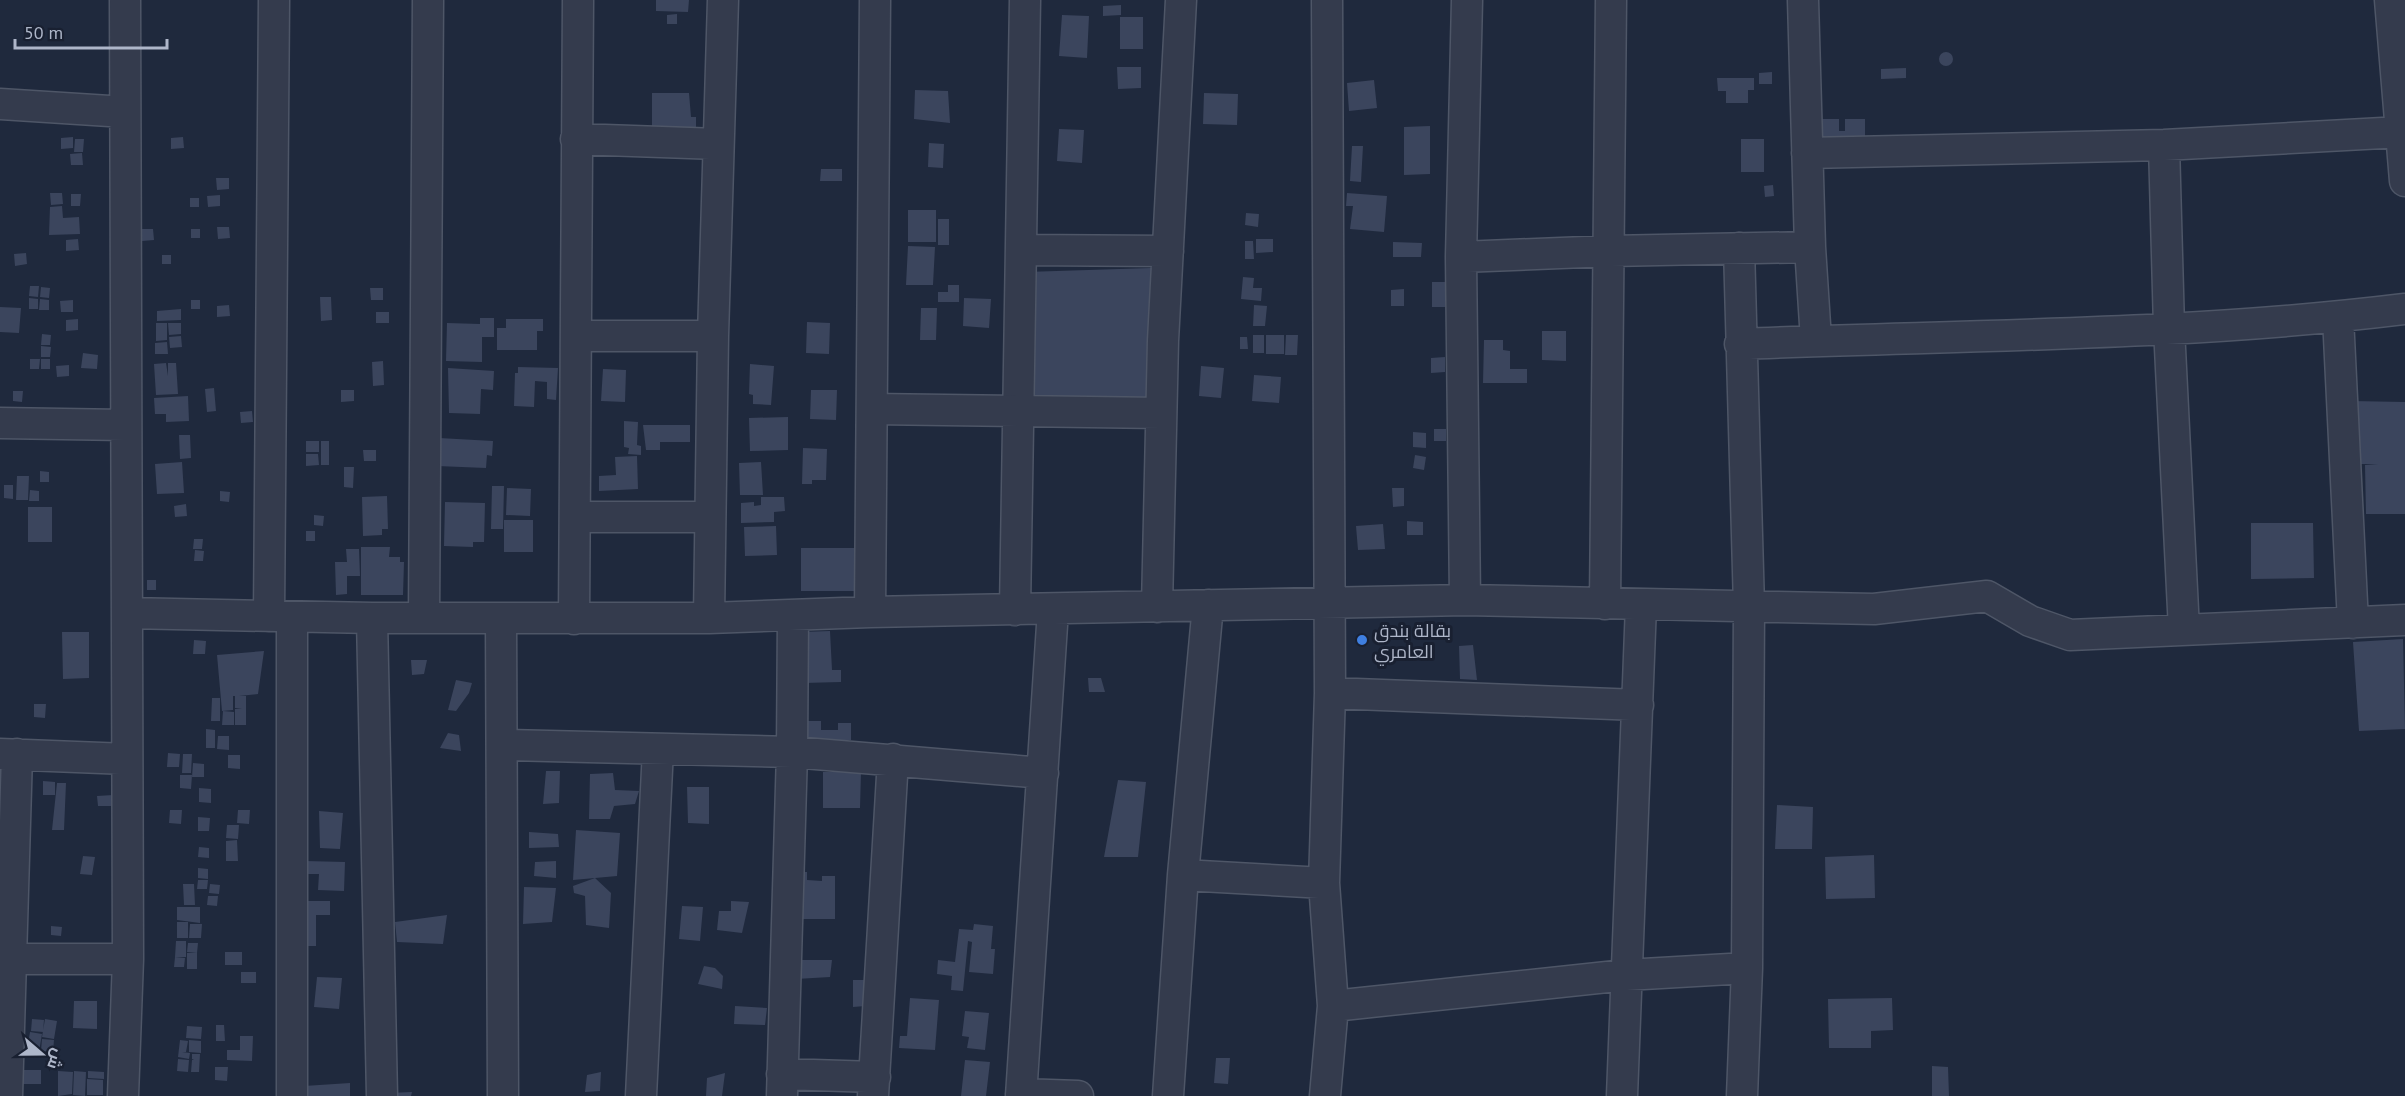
<svg xmlns="http://www.w3.org/2000/svg" width="2405" height="1096" viewBox="0 0 2405 1096" font-family="'PT Sans',Cairo,sans-serif">
<style>
.building{fill:#3b455d}
.lines{fill:none;stroke-linecap:round;stroke-linejoin:round}
.minor-casing{stroke:#4e5667;stroke-width:33}
.minor{stroke:#343b4d;stroke-width:30}
.shop-dot{fill:#3f7fe0;stroke:#192031;stroke-width:2}
.labels{text-anchor:middle;dominant-baseline:central;stroke-width:6;stroke-linejoin:round;paint-order:stroke}
.poi-label{font-size:18px;fill:#aeb6c9;stroke:#192031;text-anchor:start}
</style>
<rect width="100%" height="100%" fill="#1f293d"/>
<path class="building" d="M656 0H689L688 12 656 11Z
M1121 5V15L1103 16V6Z
M677 14V24H667V15Z
M1062 15 1089 16 1087 58 1059 56Z
M1120 17H1143V49H1120Z
M1939 59a7 7 0 1 1 14 0a7 7 0 1 1-14 0Z
M1117 67H1141V88L1118 89Z
M1906 68V78L1881 79V69Z
M1772 72V84H1759V73Z
M1717 78H1754V90H1748V103H1726V91H1718Z
M1374 80 1377 108 1349 111 1347 83Z
M915 90 948 91 950 123 914 119Z
M652 93H689L691 117H696V136L652 135Z
M1204 93 1238 94 1237 125 1203 124Z
M1811 119H1839V131H1845V119H1865V149H1811Z
M1430 126V174L1404 175V127Z
M1059 129 1084 130 1082 163 1057 161Z
M73 137V148L61 149V138Z
M183 137 184 148 171 149V138Z
M75 139H84L83 152H74Z
M1741 139H1764V172H1741Z
M929 143 944 144 943 168 928 167Z
M1352 146H1363L1361 182 1350 181Z
M82 153 83 165H71L70 154Z
M821 169H842V181H820Z
M216 178H229V189L217 190Z
M1773 185 1774 196 1765 197 1764 186Z
M50 193H62L63 204 51 205Z
M1347 193 1387 196 1384 232 1350 229 1353 206H1346Z
M71 194H81L80 206H71Z
M220 195V206L208 207 207 196Z
M190 198H199V207H190Z
M62 206 63 218 79 217 80 234 49 235 50 207Z
M908 210H936V242H908Z
M1246 213 1259 214 1258 227 1245 225Z
M938 219H949V245H938Z
M217 227H229L230 238 218 239Z
M141 229H153L154 240 142 241Z
M191 229H200V238H191Z
M78 239 79 250 66 251V240Z
M1256 239H1273V252L1256 253Z
M1245 241H1253L1254 259H1245Z
M1393 242 1422 243 1421 257H1393Z
M908 246 935 247 933 285H906Z
M26 253 27 264 15 266 14 254Z
M162 255H171V264H162Z
M1151 268 1149 406 1025 408V272Z
M1243 277 1254 278 1253 288H1262L1261 301 1241 299Z
M1432 282H1446L1445 307H1432Z
M948 285H959V302H938V292H948Z
M30 286H39L38 297 29 296Z
M41 287 50 288 49 298 40 297Z
M370 288H383V300H371Z
M1404 289V306H1391V290Z
M320 297H331L332 320 321 321Z
M29 298 38 299V309H29Z
M964 298 991 299 989 328 963 326Z
M40 299 49 300V310H39Z
M73 300V312H61L60 301Z
M191 300H200V309H191Z
M229 305 230 316 217 317V306Z
M1254 305 1267 306 1265 326H1253Z
M0 307 21 308 19 333 0 332Z
M921 308H937L936 340H920Z
M181 309V320L157 321V311Z
M376 312H389V323H376Z
M480 318H494V337H482V362L446 361 447 323 480 324Z
M78 319V330L66 331V320Z
M506 319H543V331H537V350H497V328H506Z
M807 322 830 323 829 354 806 353Z
M156 323H167V340L156 341Z
M168 323H181V334L169 335Z
M1542 331H1566V361L1542 360Z
M42 334 51 335 50 345H41Z
M1253 335H1264V353H1253Z
M1266 335H1284V354H1266Z
M1286 335H1298L1297 355H1285Z
M181 336 182 347 170 348 169 337Z
M1240 337H1247L1248 349H1240Z
M1484 340H1503V350L1510 351V369H1527V383H1483Z
M167 342 168 354H155V343Z
M41 346 51 347 50 357H41Z
M83 353 98 355 97 369 81 368Z
M1445 357V372L1431 373V358Z
M30 359H40L39 369H30Z
M41 359H50V369H41Z
M383 361 384 385 373 386 372 362Z
M166 363 168 376V363H176L178 394 156 395 154 364Z
M750 364 774 366 771 405 753 404V395L749 394Z
M69 365V376L57 377 56 366Z
M1201 366 1224 368 1221 398 1199 396Z
M518 367 558 368 556 400 547 399V382L535 381 534 407 514 406 515 373H518Z
M448 368 494 371 493 390 481 389 480 414 449 413Z
M603 369 626 370 625 402 601 401Z
M1254 375 1281 377 1279 403 1252 401Z
M214 388 216 411 207 412 205 389Z
M341 390H354V401L341 402Z
M811 390H837L836 420 810 419Z
M13 391H23L22 402 13 401Z
M188 396 189 421 166 422V414H155L154 398Z
M2351 401 2405 402V514H2366L2365 465 2378 464H2350Z
M252 411 253 422 241 423 240 412Z
M788 417V450L750 451 749 418Z
M624 421 638 422 637 445 641 446V455L628 454 629 448 624 447Z
M643 425H690V442H660V450H646Z
M1434 429H1446V441H1434Z
M1413 432 1426 433V448L1413 447Z
M179 435H190L191 458 180 459Z
M439 438 493 441 492 456 487 455 486 468 437 466Z
M306 441H319V452H306Z
M321 441H329V465H321Z
M803 448 827 449 826 480H812V484H802Z
M363 450H376V461H364Z
M306 454H318L319 465 306 466Z
M1415 455 1426 457 1424 470 1413 468Z
M637 456 638 489 599 491V476L616 475 615 457Z
M182 462 184 493 157 494 155 464Z
M761 462 763 495H740L739 463Z
M344 467H354L353 488 344 487Z
M40 471 49 472V482H40Z
M17 476H29L28 500H16Z
M4 485H13V499L4 498Z
M492 486H504L503 529H491Z
M507 488 531 489 530 516 506 515Z
M1392 488H1404V506L1393 507Z
M30 490 39 491V501H29Z
M220 491 230 492 229 502 220 501Z
M387 496 388 529H382V535L363 536 362 497Z
M761 497H784L785 511 774 512V522L741 523V503L754 502V506L761 505Z
M445 502 485 503 484 542H473V547L444 546Z
M186 504 187 516 175 517 174 506Z
M28 507H52V542H28Z
M314 515 324 516 323 526 314 525Z
M504 520H533V552H504Z
M1407 521 1423 522V535H1407Z
M2251 523H2313L2314 578 2251 579Z
M1383 524 1385 549 1358 550 1356 526Z
M776 526 777 555 745 556 744 527Z
M306 531H315V541H306Z
M194 539H203L202 549H193Z
M361 547H390L389 557H400V562H404L403 595H361Z
M801 548H858V591H801Z
M346 549H359L360 576H347V594L336 595 335 562H347Z
M195 550 204 551 203 561H194Z
M147 580H156V590H147Z
M830 631 832 670H841V682L803 683 801 632Z
M62 632H89V678L63 679Z
M2403 639 2405 729 2359 731 2353 642Z
M194 640 206 641 205 654H193Z
M1473 645 1477 680 1460 679 1459 646Z
M264 651 258 694 239 696H246V725H235V709L242 708H235V696H233V710L222 711 217 655Z
M411 660H427L424 674 412 675Z
M1088 678H1101L1105 692H1089Z
M456 680 472 683 469 693 456 711 448 710Z
M212 698H220V721H211Z
M34 704H46L45 718 34 717Z
M223 711 234 712V725H222Z
M803 721H821V730H838V723H851V740H803Z
M206 729 215 730V748H206Z
M448 733 459 735 461 751 440 748Z
M218 736H229V750L217 749Z
M168 753 180 754 179 767H167Z
M183 754H192L191 773H182Z
M228 755H240V769L228 768Z
M193 763 204 764V777H192Z
M546 771H560L559 803 543 804Z
M823 772H861L860 808H823Z
M613 773 615 790 639 791 635 804 614 806 610 819H589L590 774Z
M180 775H192L191 789 180 788Z
M1118 780 1146 782 1138 857H1104Z
M43 781 55 782V795H43Z
M57 783H66L64 830H52Z
M687 787H709V824L688 823Z
M199 788 211 789V803L199 802Z
M113 795V806H98L97 796Z
M1777 805 1813 807 1812 849H1775Z
M170 810H182L181 824 169 823Z
M238 810H250L249 824 237 823Z
M319 811 343 813 340 849 320 848Z
M198 817 210 818 209 831H198Z
M227 825H239L238 839 226 838Z
M576 830 620 833 617 876 595 878 611 893 609 928 586 925 585 896 574 893 573 886 595 878 573 880Z
M529 832 558 834 559 847 529 848Z
M237 840 238 861H226V841Z
M199 847 209 848V858L198 857Z
M1874 855 1875 898 1826 899 1825 857Z
M83 856 95 857 92 875 80 874Z
M305 861 345 862 344 891 318 890 319 874H304Z
M556 861V878L534 876 535 862Z
M198 868 208 869V879L198 878Z
M799 872H807V880L822 881V876H835V919H799Z
M198 880H208L207 889H197Z
M183 884H194L195 905H184Z
M210 884 220 885 219 894 209 893Z
M524 887 556 888 552 922 523 924Z
M208 896H218L217 906 207 905Z
M304 901H330V915H316V946H303Z
M731 901 749 902 742 933 717 930 719 911H731Z
M682 906 703 907 700 941 679 939Z
M177 907H200V923L177 920Z
M447 915 443 944 397 942 395 922Z
M177 922H188V938H177Z
M190 924H202L201 938H189Z
M974 924 993 926 991 949H995L993 974 969 972 972 942 968 941 963 991 951 990 952 976 937 974 938 960 955 962 959 929 973 930Z
M51 926 62 927 61 936 51 935Z
M176 941H186V957H175Z
M188 943H198L197 953 187 952Z
M225 952H242V965H225Z
M187 953H197V969H187Z
M175 957 185 958 184 967H174Z
M796 960H832L830 977 796 979Z
M704 966 715 968 723 976 722 989 698 984Z
M241 972H256V983H241Z
M317 977 342 978 339 1009 314 1007Z
M853 980H866L865 1006 853 1007Z
M910 998 939 1000 935 1050 899 1048 900 1036H907Z
M1892 998 1893 1030 1871 1031V1048H1829L1828 999Z
M74 1001H97V1029L73 1028Z
M735 1006 767 1008 765 1025 734 1024Z
M965 1011 989 1013 985 1050 967 1048 969 1037 962 1036Z
M32 1019 44 1020 43 1032 31 1031Z
M45 1019 57 1021 54 1039 42 1037Z
M216 1025H224L225 1041H216Z
M187 1026 202 1027 201 1039 186 1038Z
M30 1032 42 1034 39 1052 27 1050Z
M240 1036H253L252 1061 227 1060V1050H240Z
M42 1039 54 1040 53 1052 41 1051Z
M180 1040 188 1041 186 1052H182L190 1053 189 1059 178 1057Z
M189 1040 201 1041V1053L189 1052Z
M192 1054H200L199 1072H191L192 1060H194L192 1059Z
M1216 1058H1230L1228 1084 1214 1083Z
M178 1059 189 1060 188 1072 177 1071Z
M965 1060 990 1062 986 1096H961Z
M1932 1066 1948 1067 1949 1096H1932Z
M215 1067H228L227 1081 215 1080Z
M23 1070H41V1084H23Z
M58 1071 73 1072 72 1094 58 1096Z
M74 1071 86 1072 85 1096 73 1095Z
M88 1071 104 1072V1079L88 1078Z
M601 1072 600 1091 585 1092 587 1075Z
M725 1073 722 1096H706L707 1078Z
M87 1079 103 1080V1095H87Z
M350 1083V1096H304V1086Z
M412 1092 411 1096H388L389 1093Z"/>
<g class="lines">
<defs>
<path id="minor" d="M1803 0 1810 247 1816 340
M2390 0 2405 181
M0 104 125 112
M576 139 718 144
M2164 145 2169 328 2184 630
M1807 153 2164 145 2401 132
M1739 248 1749 607 1747 968 1742 1096
M1021 250 1168 251
M1461 257 1610 251 1810 247
M2338 317 2353 623
M576 336H713
M1740 344C1961 335 2185 336 2405 309
M872 409 1161 413
M0 423 125 425
M576 517H710
M1465 600 1461 257 1467 0
M1605 604 1611 0
M1157 607 1163 341 1181 0
M1015 610 1025 0
M870 612 875 0
M127 613 372 618H709L870 612 1465 600 1874 609 1987 596 2030 621 2070 635 2405 620
M269 616 274 0
M292 617V1096
M372 618 382 1096
M424 618 428 0
M709 618 713 336 723 0
M501 619 503 1096
M574 619 578 0
M1330 693 1638 705
M504 745 792 752 1043 773
M0 754 127 759
M1183 875 1324 883
M0 959H128
M1333 1006 1626 975 1747 968
M782 1074 875 1077
M1021 1094 1078 1096
M7 1096 17 754
M123 1096 128 959 125 0
M641 1096 658 749
M782 1096 792 752 793 615
M873 1096 893 759
M1021 1096 1053 610
M1168 1096 1183 875 1208 605
M1325 1096 1333 1006 1324 883 1330 693 1327 0
M1622 1096 1641 605"/>
</defs>
<use href="#minor" class="minor-casing"/>
<use href="#minor" class="minor"/>
</g>
<circle class="shop-dot" cx="1362" cy="640" r="6"/>
<g class="labels">
<g class="poi-label">
<text x="1374" y="630">بقالة بندق<tspan x="1374" dy="21">العامري</tspan></text>
</g>
</g>
<g transform="translate(42 1054) rotate(110)" stroke="#192031" stroke-width="4.5" paint-order="stroke">
<path d="M0-4.5L10 22L0 15L-10 22Z" fill="#aeb6c9"/>
<text y="-9" font-size="16" font-weight="bold" text-anchor="middle" fill="#aeb6c9">ش</text>
</g>
<path d="M15 39v9h152v-9" fill="none" stroke="#aeb6c9" stroke-width="3"/>
<text x="24" y="39" font-size="18" fill="#aeb6c9" stroke="#192031" stroke-width="4.5" paint-order="stroke">50 m</text>
</svg>
